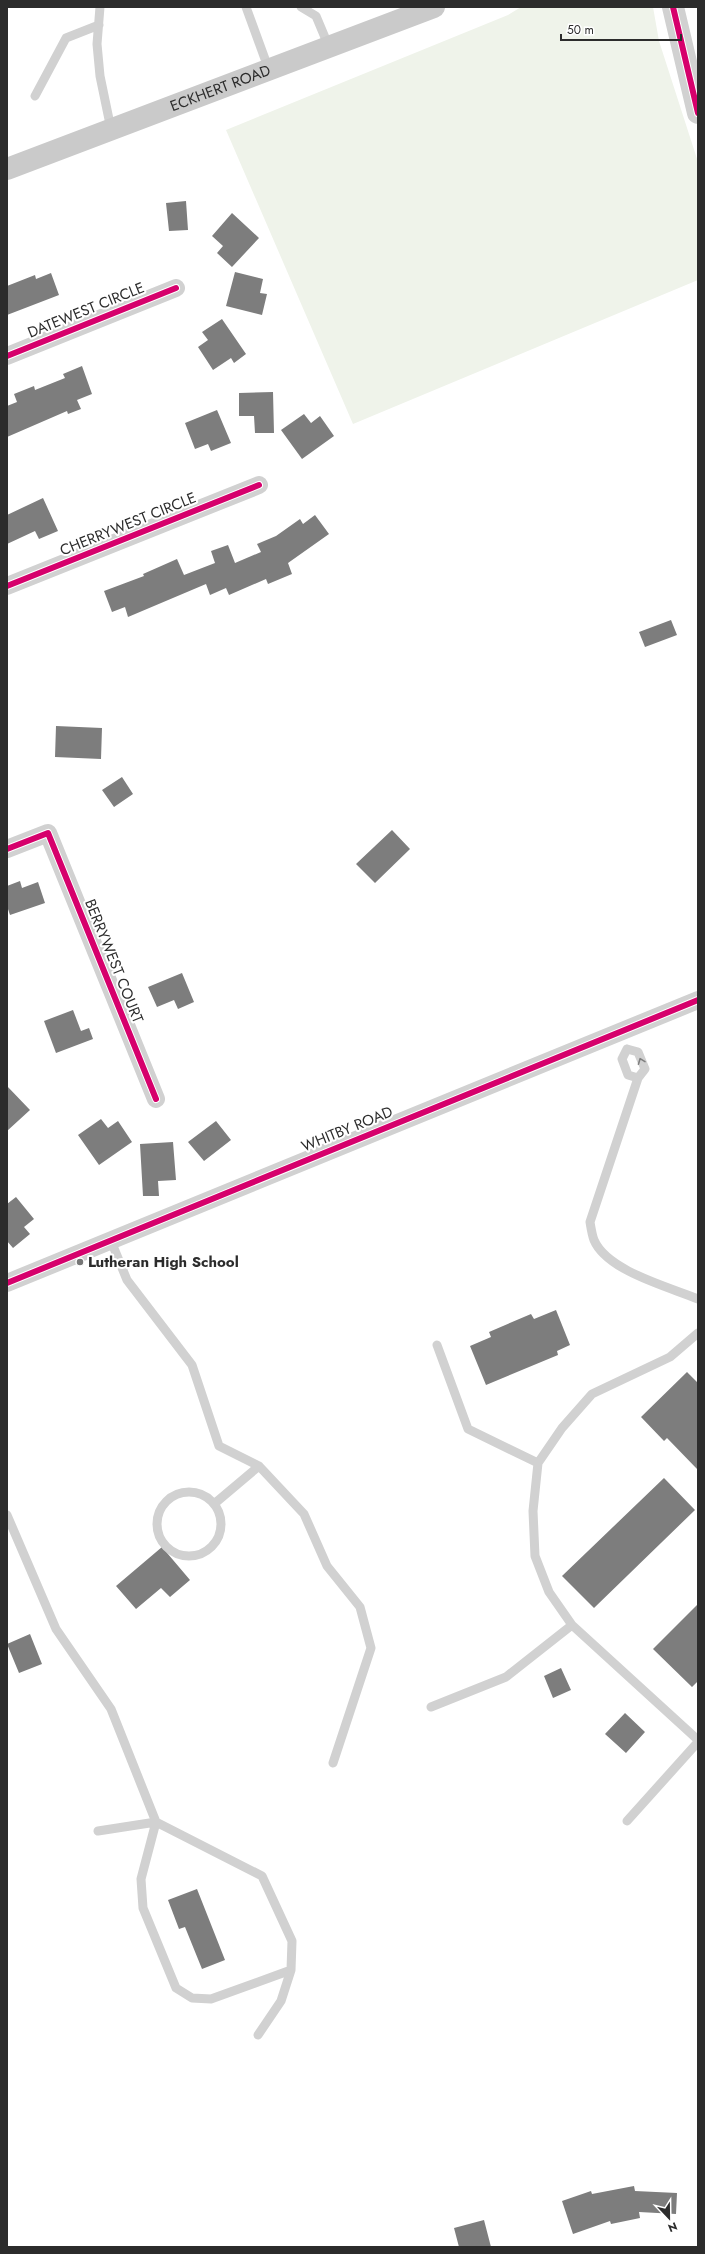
<svg xmlns="http://www.w3.org/2000/svg" width="705" height="2254" viewBox="0 0 705 2254" font-family="Jost,sans-serif">
<style>
.green{fill:#eff3ea}
.building{fill:#7d7d7d}
.lines{fill:none;stroke-linecap:round;stroke-linejoin:round}
.service{stroke:#d1d1d1;stroke-width:9}
.minor{stroke:#d1d1d1;stroke-width:18}
.tertiary{stroke:#d1d1d1;stroke-width:22}
.secondary{stroke:#cacaca;stroke-width:22}
.cycleway-casing{stroke:#fff;stroke-width:8}
.cycleway{stroke:#d6006c;stroke-width:6}
.oneway{stroke:#7e7e7e}
.poi-dot{fill:#767676;stroke:#fff;stroke-width:1.5}
.labels{text-anchor:middle;dominant-baseline:central;stroke-width:4;stroke-linejoin:round;paint-order:stroke}
.street-label{font-size:15px;fill:#2c2c2c;stroke:#fff}
.poi-label{font-size:15px;font-weight:bold;fill:#2c2c2c;stroke:#fff;text-anchor:start}
</style>
<rect width="100%" height="100%" fill="#fff"/>
<path class="green" d="M521 7H653L659 41 698 162V280L353 424 226 130 508 15Z"/>
<path class="building" d="M186 201 188 230 169 231 166 203Z
M232 213 259 238 232 267 217 253 223 246 212 236Z
M235 272 263 279 260 293 267 294 262 315 226 306Z
M51 273 59 295 7 315V286L35 275 36 279Z
M222 319 246 354 234 363 231 358 213 370 198 347 208 340 202 332Z
M82 366 92 394 77 400 81 409 68 414 67 411 7 437V406L17 402 14 394 34 386 35 390 65 378 63 374Z
M273 392 274 433H255L254 416H239V393Z
M217 410 231 443 211 451 208 444 195 449 185 423Z
M304 414 311 423 320 416 334 436 302 459 281 430Z
M43 498 58 531 39 539 35 531 7 544V515Z
M315 515 329 534 288 563 292 574 268 584 266 579 229 595 226 588 210 595 206 584 128 617 125 607 112 612 104 591 144 576 143 574 177 559 184 575 215 563 211 551 228 545 235 563 261 552 257 544 276 536 300 519 303 524Z
M671 620 677 635 645 647 639 632Z
M56 726 102 728 101 759 55 757Z
M122 777 133 794 114 807 102 790Z
M392 830 410 849 375 883 356 864Z
M20 881 22 888 38 882 45 903 10 915 7 906V886Z
M182 973 194 1002 178 1009 174 1000 157 1007 148 987Z
M73 1010 81 1031 89 1028 93 1039 56 1053 44 1021Z
M7 1086 30 1110 7 1131Z
M101 1119 108 1128 118 1121 132 1142 99 1165 78 1135Z
M216 1121 231 1140 204 1161 188 1142Z
M173 1142 176 1180 158 1181 159 1196H143L140 1144Z
M16 1197 34 1219 24 1227 30 1234 13 1248 7 1241V1204Z
M556 1310 570 1345 557 1351 558 1355 486 1385 470 1346 491 1337 489 1332 531 1314 534 1319Z
M687 1372 698 1383V1470L667 1438 664 1441 641 1417Z
M664 1478 695 1510 594 1608 562 1576Z
M162 1547 190 1580 170 1597 161 1588 136 1609 116 1586Z
M698 1604V1681L692 1687 653 1649Z
M30 1634 42 1664 19 1673 7 1644Z
M561 1668 571 1690 553 1698 544 1676Z
M625 1713 645 1732 626 1753 605 1734Z
M197 1889 225 1960 202 1969 185 1927 179 1929 168 1900Z
M634 2186 635 2191 677 2193 676 2214 639 2212 640 2218 611 2224 610 2221 573 2234 562 2201 591 2191 592 2194Z
M484 2220 491 2247H459L454 2228Z"/>
<g class="lines">
<path class="service" d="M100 7 97 44 100 76 111 129
M246 7 269 70
M301 7 316 16 329 47
M35 96 66 38 99 25
M627 1049 638 1052 645 1069 638 1078 590 1222C591 1228 592 1235 594 1240 607 1271 669 1287 698 1299
M627 1049 622 1059 628 1075 638 1078
M111 1241 127 1280 192 1365 219 1446 259 1466 304 1514 327 1566 360 1607 371 1648 333 1763
M437 1345 468 1429 538 1463 533 1511 535 1556 549 1592 572 1625 698 1740
M538 1463 562 1428 592 1394 670 1357 698 1333
M157 1524a32 32 0 1 1 64 0a32 32 0 1 1-64 0Z
M214 1504 259 1466
M7 1515 56 1629 111 1709 156 1822 141 1879 143 1908 176 1988 192 1998 211 1999 291 1970
M431 1707 506 1677 572 1625
M627 1821 698 1742
M98 1831 156 1822 262 1876 292 1941 291 1970 281 2001 258 2035"/>
<path class="minor" d="M7 356 176 288
M7 586 259 485
M7 849 48 833 156 1099
M7 1283 698 1000"/>
<path class="tertiary" d="M673 7 698 113"/>
<path class="secondary" id="s1" d="M7 169 434 7"/>
<defs>
<path id="cycleway" d="M673 7 698 113
M7 356 176 288
M7 586 259 485
M7 849 48 833 156 1099
M7 1283 698 1000"/>
</defs>
<use href="#cycleway" class="cycleway-casing"/>
<use href="#cycleway" class="cycleway"/>
</g>
<defs><path id="oneway-chevron" d="M-2-3.5L2.5 0L-2 3.5" fill="none" stroke-width="1.6" stroke-linecap="round" stroke-linejoin="round"/></defs>
<use class="oneway" href="#oneway-chevron" transform="translate(641 1061) rotate(-111)"/>
<circle class="poi-dot" cx="80" cy="1262" r="4"/>
<g class="labels">
<g class="street-label">
<text stroke="none"><textPath href="#s1" startOffset="228">ECKHERT ROAD</textPath></text>
<text transform="translate(86 310) rotate(-22)">DATEWEST CIRCLE</text>
<text transform="translate(128 524) rotate(-22)">CHERRYWEST CIRCLE</text>
<text transform="translate(114 961) rotate(68)">BERRYWEST COURT</text>
<text transform="translate(347 1129) rotate(-22)">WHITBY ROAD</text>
</g>
<g class="poi-label">
<text x="88" y="1262">Lutheran High School</text>
</g>
</g>
<rect width="705" height="2254" fill="none" stroke="#2c2c2c" stroke-width="16"/>
<g transform="translate(669 2218) rotate(158)" stroke="#ffffff" stroke-width="3" paint-order="stroke">
<path d="M0-3L7 15L0 10L-7 15Z" fill="#2c2c2c"/>
<text y="-6" font-size="11" font-weight="bold" text-anchor="middle" fill="#2c2c2c">N</text>
</g>
<path d="M561 34v6h120v-6" fill="none" stroke="#2c2c2c" stroke-width="2"/>
<text x="567" y="34" font-size="12" fill="#2c2c2c" stroke="#ffffff" stroke-width="3" paint-order="stroke">50 m</text>
</svg>
